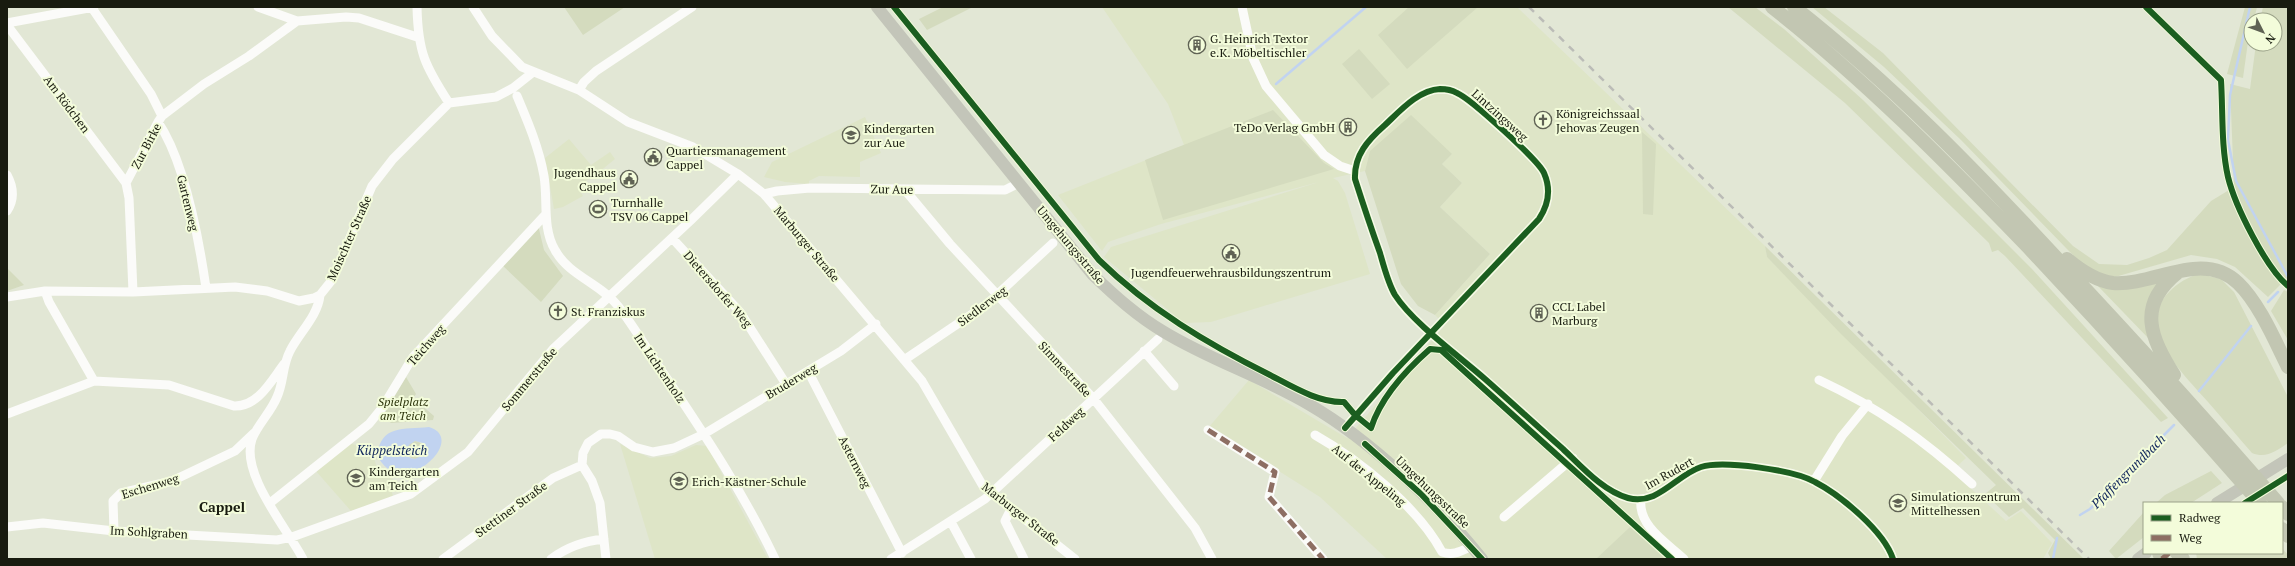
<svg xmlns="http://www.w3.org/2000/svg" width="2295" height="566" viewBox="0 0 2295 566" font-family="'PT Serif',serif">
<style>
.built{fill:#dee5c7}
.green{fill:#d4dbbe}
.water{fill:#c1d3f0;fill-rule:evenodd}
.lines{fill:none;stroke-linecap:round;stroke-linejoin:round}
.stream{stroke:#c1d3f0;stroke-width:2.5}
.minor{stroke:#fbfbf9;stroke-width:9}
.major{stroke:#c3c5b9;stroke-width:12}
.highway{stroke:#c2c6b2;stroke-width:14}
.rail{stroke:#bbbcb7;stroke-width:2.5;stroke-dasharray:7 7;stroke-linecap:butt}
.quiet{stroke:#8d6e63;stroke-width:5;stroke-dasharray:10 5;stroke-linecap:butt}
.cycleway-casing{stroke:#f3fcda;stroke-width:8}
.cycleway{stroke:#1b5e20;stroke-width:6}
.labels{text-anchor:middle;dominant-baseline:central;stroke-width:4;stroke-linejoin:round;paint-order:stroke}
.poi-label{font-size:12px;fill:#181b0f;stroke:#f3fcda;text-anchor:start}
.street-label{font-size:12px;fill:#181b0f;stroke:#f3fcda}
.park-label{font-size:12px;font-style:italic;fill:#2d350c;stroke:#f3fcda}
.water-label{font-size:13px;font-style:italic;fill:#0e245b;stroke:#f3fcda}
.quarter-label{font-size:14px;font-weight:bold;fill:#181b0f;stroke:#f3fcda}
</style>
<rect width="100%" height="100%" fill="#e2e7d5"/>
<path class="built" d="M1102 7H1517L1765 246 1767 257 1966 458 1952 471 2006 521 2021 511 2052 543 2043 559H1387L1320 497 1209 427 1249 380 1347 438 1445 325 1435 315 1490 254 1440 207 1462 183 1442 164 1452 154 1370 151 1365 171 1333 178 1338 181 1345 193 1370 274 1211 322 1184 323 1104 257 1111 247 1319 182 1161 224 1108 242 1102 251 1058 195 1184 145 1168 104Z
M865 117 881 153 860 162V177L819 176 809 181V184L785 182 764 177 772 162Z
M569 139 591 165 610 152 615 159 593 177 577 186 583 196 563 207 554 209 545 158Z
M350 443 372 451 377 468 395 481 391 488 393 497 351 511 315 470Z
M620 444 650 458 671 456 696 445 707 446 768 559H655Z"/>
<path class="green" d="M564 7H625L583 35Z
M943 7H973L927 30 919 19Z
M1409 7H1478L1407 69 1378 35Z
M1728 7H1755L1784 29 1863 100 2032 269 2168 418 2161 422 2005 256 1998 250 1992 252 1989 243 1845 103Z
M1812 7H1824L1883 53 2073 246 2099 264 2127 265 2149 258 2167 250 2211 201 2234 187 2230 84 2250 89 2256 44H2275V20H2260L2263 7H2288V277L2268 297 2235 267 2217 259 2191 255 2115 277 2100 275 2081 263 2067 249 1961 140 1884 67Z
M2245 7H2257L2254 20H2251L2243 78 2227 74Z
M1359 49 1390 84 1372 99 1342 64Z
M1273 110 1324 163 1334 169 1163 220 1145 160Z
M1411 115 1452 154 1442 164 1462 183 1440 207 1490 254 1435 315 1418 306 1401 284 1365 171 1370 151Z
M1642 132 1656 144 1653 215 1643 214Z
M538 225 544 250 563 276 541 302 502 265Z
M1765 246 2084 559H2051L2048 553 2055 540 2023 508 2009 517 1985 494 1996 485 1841 334 1767 257Z
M7 268 24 285 7 291Z
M2200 274 2221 279 2234 292 2288 397V443C2276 451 2266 459 2252 453 2237 436 2223 419 2208 402 2189 380 2163 356 2156 325 2154 314 2161 300 2169 292 2178 283 2187 277 2200 274Z
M2165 278 2151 341 2097 285Z
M2284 290 2288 292V340L2271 311Z
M406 377 416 394 413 398 434 416 433 420 391 423 383 416Z
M406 450a9 9 0 1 1 18 0a9 9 0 1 1-18 0Z
M2211 471 2222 483 2191 503H2156L2165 495Z
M2144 512V537L2116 559 2109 551Z
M1630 527 1665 559H1596Z
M2282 548 2288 555V559H2197L2196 553H2282Z"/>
<path class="water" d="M429 427C465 438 415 489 387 468 383 465 380 460 377 456 381 424 403 430 429 427ZM415 441 423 443 424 451 421 456 415 459 410 458 406 452 409 445Z"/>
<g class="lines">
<path class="stream" d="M2250 7 2230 95 2228 140 2236 181 2288 277
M1276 84 1366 7
M2268 302 2278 292
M2199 391 2251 326
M2080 515 2090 509 2174 425
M2053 559 2057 538"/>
<path class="minor" d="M258 7 297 21 346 17 359 18 417 37
M417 7C418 52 425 66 449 103
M473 7 492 36 522 67 579 90 628 122 693 147 738 174 764 194 922 381 983 486 1075 559
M1242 7 1253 58 1266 86 1324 155 1340 166 1355 171
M92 8 151 94 162 116
M7 23 94 7
M7 25 126 183
M579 90 584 82 596 71 692 7
M517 96C528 122 539 148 544 176 548 200 542 228 555 250 569 276 600 283 618 306 636 329 651 356 668 380 707 438 745 496 775 559
M158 122C185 162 199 240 206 288
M7 175C14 188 15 199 7 211
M905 190 950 244 1093 398 1195 528 1212 559
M764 194 777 191 810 188 1005 190 1019 183
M672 238 740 312 786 384
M45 291 49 302 94 381 169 385 234 406C258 407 271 381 284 364
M133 292 129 198 126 183 158 122 162 116 204 84 249 56 297 21
M7 297 45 291 133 292 235 287 267 291 299 301 314 298 320 295 332 280 372 186 393 159 449 103 496 97 513 88 532 73
M1144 351 1174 386
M904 360 987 304 1053 243
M808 371 902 553
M1819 380C1879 408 1924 440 1972 484
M7 414 94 381
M1345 428 1393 373 1539 219C1549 204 1551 189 1544 173 1538 160 1471 99 1457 93 1452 90 1445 89 1440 89 1418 90 1399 112 1385 125 1368 140 1354 155 1355 179 1363 204 1371 228 1380 253 1384 267 1388 283 1395 295 1413 323 1459 356 1485 379 1511 402 1537 426 1563 449 1582 467 1603 491 1628 498 1658 506 1676 475 1701 467 1723 460 1794 470 1815 482 1840 495 1884 531 1893 559
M1208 430 1275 472 1269 497 1323 559
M1315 435C1359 460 1418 507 1442 552 1454 556 1461 551 1472 546
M1814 481 1842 436 1868 404
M1641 500C1638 526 1667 543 1684 559
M270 503 369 424 382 408 413 357 546 214
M1011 509 1005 521 1024 559
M1504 517 1573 458
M951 522 971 559
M7 527 43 523 114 531 277 540 292 537 411 494 468 452 553 349 690 221 738 174
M114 531 113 501 121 493 172 481 235 451 254 433
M303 559C287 528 240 474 252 439 258 424 271 412 277 397 284 382 282 366 290 351 299 333 318 316 320 295
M443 559 553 478 582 465
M551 559C567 547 584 541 604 539
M606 559 600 503 592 481 582 465 583 453 588 443 601 434H610L618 436 634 447 653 452 674 448 704 434 841 351 876 324
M891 559 985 499 1158 339"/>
<path class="major" d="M877 7 1093 275C1115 296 1137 316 1164 332 1210 360 1263 377 1310 405 1370 440 1439 505 1482 559
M2217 503 2288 459
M2138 559 2146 553"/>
<path class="highway" d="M1772 7C1864 79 1946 162 2027 246 2106 330 2184 416 2260 503
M1794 7C1892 84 1979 174 2063 265 2136 343 2208 422 2278 503
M2067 259C2080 270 2096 281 2113 283 2155 286 2202 249 2238 283 2259 303 2275 341 2288 367
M2174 375C2151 338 2136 306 2177 273
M2282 507 2288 514
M2282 529 2288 536
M2159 553 2162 559
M2177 553 2183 559"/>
<path class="rail" d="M1529 7 2089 559"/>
<path class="quiet" d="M1208 430 1275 472 1269 497 1323 559
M2162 559 2169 553"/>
<defs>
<path id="cycleway" d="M894 7 1099 260C1149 309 1208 344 1270 375 1293 387 1319 403 1344 402L1355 415 1371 428C1381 397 1406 370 1430 349L1441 350 1672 559
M2146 7 2221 80C2223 112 2221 146 2228 177 2235 206 2266 268 2288 286
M1345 428 1393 373 1539 219C1549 204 1551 189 1544 173 1538 160 1471 99 1457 93 1452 90 1445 89 1440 89 1418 90 1399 112 1385 125 1368 140 1354 155 1355 179 1363 204 1371 228 1380 253 1384 267 1388 283 1395 295 1413 323 1459 356 1485 379 1511 402 1537 426 1563 449 1582 467 1603 491 1628 498 1658 506 1676 475 1701 467 1723 460 1794 470 1815 482 1840 495 1884 531 1893 559
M1365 444 1421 494 1482 559
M2245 503 2288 476"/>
</defs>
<use href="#cycleway" class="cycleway-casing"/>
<use href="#cycleway" class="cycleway"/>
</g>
<defs>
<symbol id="building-ring" viewBox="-11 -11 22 22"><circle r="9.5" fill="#f3fcda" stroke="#5f6254" stroke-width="1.5"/><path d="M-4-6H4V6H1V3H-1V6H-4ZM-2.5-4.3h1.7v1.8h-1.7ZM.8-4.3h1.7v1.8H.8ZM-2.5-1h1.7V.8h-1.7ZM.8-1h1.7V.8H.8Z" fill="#5f6254"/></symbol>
<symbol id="church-ring" viewBox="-11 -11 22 22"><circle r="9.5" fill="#f3fcda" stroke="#5f6254" stroke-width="1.5"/><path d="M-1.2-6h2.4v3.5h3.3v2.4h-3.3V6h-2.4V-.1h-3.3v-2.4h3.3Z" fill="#5f6254"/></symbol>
<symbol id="school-ring" viewBox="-11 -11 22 22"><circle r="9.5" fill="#f3fcda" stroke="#5f6254" stroke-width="1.5"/><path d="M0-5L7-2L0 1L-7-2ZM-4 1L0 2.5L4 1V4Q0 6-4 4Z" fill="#5f6254"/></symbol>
<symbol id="civic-ring" viewBox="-11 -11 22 22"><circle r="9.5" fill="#f3fcda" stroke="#5f6254" stroke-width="1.5"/><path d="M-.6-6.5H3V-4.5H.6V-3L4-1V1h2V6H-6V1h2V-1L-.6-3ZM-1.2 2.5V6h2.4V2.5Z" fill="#5f6254"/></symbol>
<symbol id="stadium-ring" viewBox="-11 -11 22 22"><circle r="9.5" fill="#f3fcda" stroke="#5f6254" stroke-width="1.5"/><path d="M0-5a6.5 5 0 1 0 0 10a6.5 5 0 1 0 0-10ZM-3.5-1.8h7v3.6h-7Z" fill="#5f6254"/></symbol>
</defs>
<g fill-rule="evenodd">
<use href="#building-ring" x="1187" y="35" width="20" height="20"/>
<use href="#church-ring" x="1533" y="110" width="20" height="20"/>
<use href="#building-ring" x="1338" y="117" width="20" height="20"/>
<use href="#school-ring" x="841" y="125" width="20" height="20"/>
<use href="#civic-ring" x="643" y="147" width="20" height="20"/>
<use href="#civic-ring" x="619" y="169" width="20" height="20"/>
<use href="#stadium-ring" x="588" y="199" width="20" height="20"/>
<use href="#civic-ring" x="1221" y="243" width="20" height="20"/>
<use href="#church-ring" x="548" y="301" width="20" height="20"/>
<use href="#building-ring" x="1529" y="303" width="20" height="20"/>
<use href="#school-ring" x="346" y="468" width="20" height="20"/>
<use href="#school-ring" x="669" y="471" width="20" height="20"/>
<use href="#school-ring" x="1888" y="493" width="20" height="20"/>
</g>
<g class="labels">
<g class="poi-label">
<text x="1210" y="38">G. Heinrich Textor<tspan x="1210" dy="14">e.K. Möbeltischler</tspan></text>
<text x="1556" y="113">Königreichssaal<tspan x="1556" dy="14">Jehovas Zeugen</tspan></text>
<text x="1335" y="127" text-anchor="end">TeDo Verlag GmbH</text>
<text x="864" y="128">Kindergarten<tspan x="864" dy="14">zur Aue</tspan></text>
<text x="666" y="150">Quartiersmanagement<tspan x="666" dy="14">Cappel</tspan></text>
<text x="616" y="172" text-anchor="end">Jugendhaus<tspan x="616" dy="14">Cappel</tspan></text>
<text x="611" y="202">Turnhalle<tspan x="611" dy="14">TSV 06 Cappel</tspan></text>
<text x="1231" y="272" text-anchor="middle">Jugendfeuerwehrausbildungszentrum</text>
<text x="1552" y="306">CCL Label<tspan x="1552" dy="14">Marburg</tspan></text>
<text x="571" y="311">St. Franziskus</text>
<text x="369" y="471">Kindergarten<tspan x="369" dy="14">am Teich</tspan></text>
<text x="692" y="481">Erich-Kästner-Schule</text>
<text x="1911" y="496">Simulationszentrum<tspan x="1911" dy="14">Mittelhessen</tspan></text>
</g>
<g class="street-label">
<text transform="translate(67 104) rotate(53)">Am Rödchen</text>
<text transform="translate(1500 115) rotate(42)">Lintzingsweg</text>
<text transform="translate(146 146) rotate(-62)">Zur Birke</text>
<text transform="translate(892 189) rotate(1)">Zur Aue</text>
<text transform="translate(188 203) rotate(76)">Gartenweg</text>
<text transform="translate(349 238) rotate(-66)">Moischter Straße</text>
<text transform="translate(807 244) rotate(50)">Marburger Straße</text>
<text transform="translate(1071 245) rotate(50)">Umgehungsstraße</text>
<text transform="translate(718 289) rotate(49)">Dietersdorfer Weg</text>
<text transform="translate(982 306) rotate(-37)">Siedlerweg</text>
<text transform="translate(426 345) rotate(-49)">Teichweg</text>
<text transform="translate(660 368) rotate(56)">Im Lichtenholz</text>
<text transform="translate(1065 369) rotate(47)">Simmestraße</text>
<text transform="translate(529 379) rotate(-50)">Sommerstraße</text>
<text transform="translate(791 381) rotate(-31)">Bruderweg</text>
<text transform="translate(1066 424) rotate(-43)">Feldweg</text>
<text transform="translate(855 462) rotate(63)">Asternweg</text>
<text transform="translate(1669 473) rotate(-29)">Im Rudert</text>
<text transform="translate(1369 475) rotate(39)">Auf der Appeling</text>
<text transform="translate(150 486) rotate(-17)">Eschenweg</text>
<text transform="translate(1433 492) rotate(44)">Umgehungsstraße</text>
<text transform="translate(511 509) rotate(-36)">Stettiner Straße</text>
<text transform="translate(1021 514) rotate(38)">Marburger Straße</text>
<text transform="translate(149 532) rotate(3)">Im Sohlgraben</text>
</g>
<g class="park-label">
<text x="403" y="401">Spielplatz<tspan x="403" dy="14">am Teich</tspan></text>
</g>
<g class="water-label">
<text x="392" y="450">Küppelsteich</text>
<text transform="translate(2128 471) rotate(-45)">Pfaffengrundbach</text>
</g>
<g class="quarter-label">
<text x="222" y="506">Cappel</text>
</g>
</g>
<rect width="2295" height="566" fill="none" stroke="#181b0f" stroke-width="16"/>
<rect x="2143" y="502" width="140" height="52" fill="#f3fcda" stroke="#9ba289"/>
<rect x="2151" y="515" width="20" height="6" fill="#1b5e20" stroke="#9ba289"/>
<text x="2179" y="522" font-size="12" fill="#181b0f">Radweg</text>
<rect x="2151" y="535" width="20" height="6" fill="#8d6e63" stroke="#9ba289"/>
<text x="2179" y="542" font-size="12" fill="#181b0f">Weg</text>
<g transform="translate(2263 32) rotate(132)"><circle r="19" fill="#f3fcda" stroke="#9ba289"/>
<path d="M0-3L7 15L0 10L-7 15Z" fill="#5f6254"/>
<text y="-6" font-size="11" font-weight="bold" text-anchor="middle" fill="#181b0f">N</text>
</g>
</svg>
